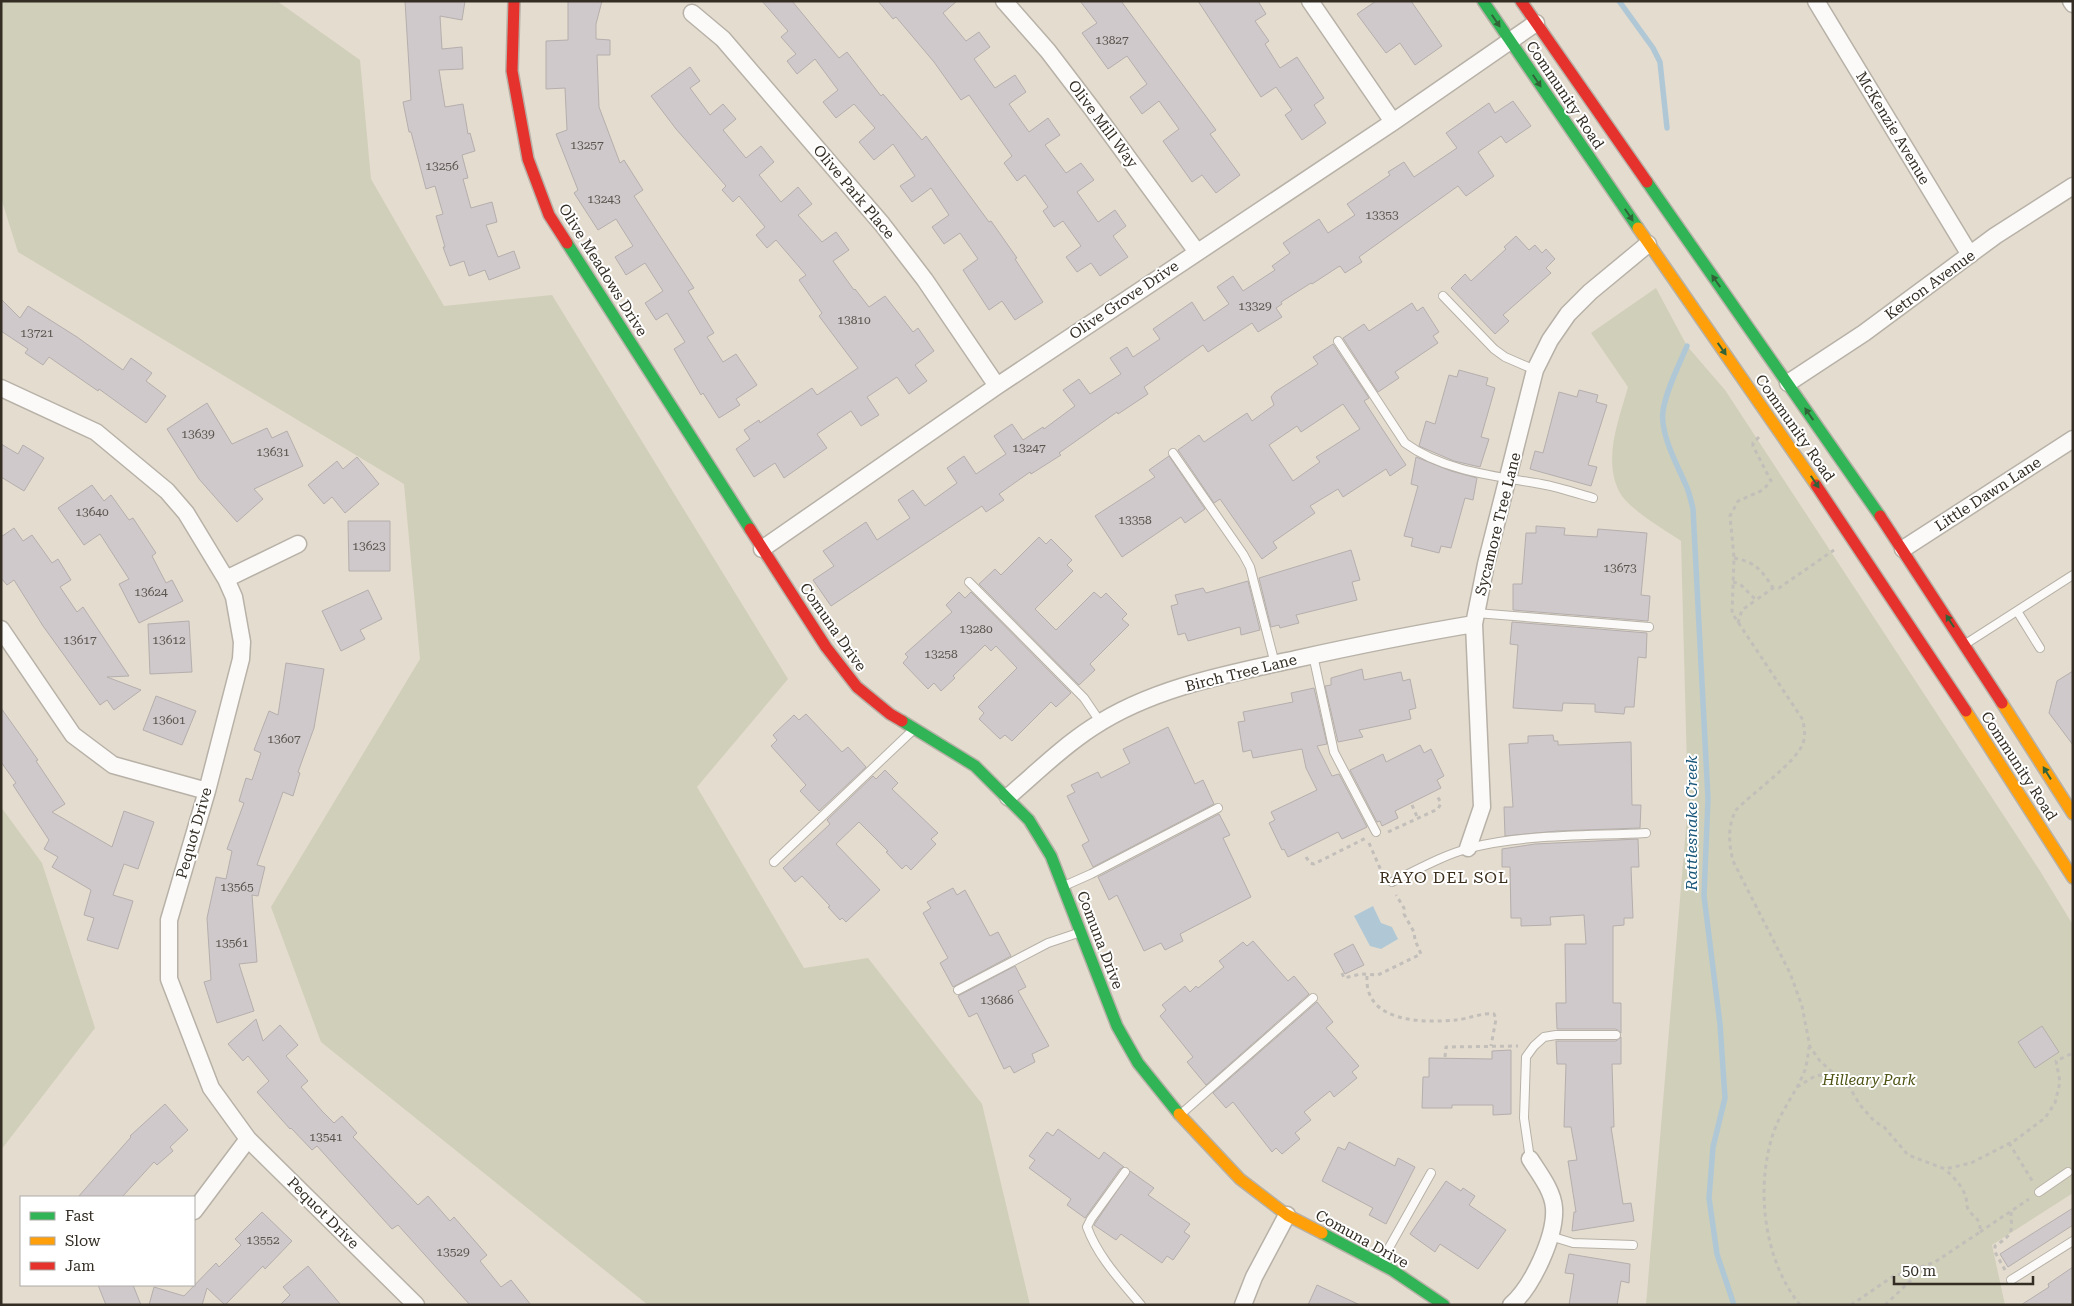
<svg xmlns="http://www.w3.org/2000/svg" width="2074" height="1306" viewBox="0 0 2074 1306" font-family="'Roboto Serif',serif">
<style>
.green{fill:#d0cfb9}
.water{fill:#b0c8d6}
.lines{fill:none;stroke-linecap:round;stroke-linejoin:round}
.stream{stroke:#b0c8d6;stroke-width:5.5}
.building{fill:#d0c9cb;stroke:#b4aead;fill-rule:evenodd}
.lane-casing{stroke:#b7b1a7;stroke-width:10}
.street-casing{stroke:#b7b1a7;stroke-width:19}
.fast-casing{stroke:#b7b1a7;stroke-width:14}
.slow-casing{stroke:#b7b1a7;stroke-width:14}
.jam-casing{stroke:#b7b1a7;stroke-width:14}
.path{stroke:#c2beba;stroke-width:3;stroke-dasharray:4 4;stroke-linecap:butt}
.lane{stroke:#fbfaf8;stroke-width:8}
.street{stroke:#fbfaf8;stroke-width:16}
.fast{stroke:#30b455;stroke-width:11}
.slow{stroke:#ff9f0a;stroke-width:11}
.jam{stroke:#e5322d;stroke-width:11}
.oneway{fill:#326338}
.labels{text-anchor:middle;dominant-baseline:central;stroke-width:4;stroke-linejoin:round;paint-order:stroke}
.number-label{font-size:12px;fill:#5a544e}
.street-label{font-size:15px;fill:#332d24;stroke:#fff}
.park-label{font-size:15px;font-style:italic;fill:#505415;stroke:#fff}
.water-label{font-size:16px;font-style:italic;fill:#175579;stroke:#fff}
.neighbourhood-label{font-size:16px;letter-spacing:1px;fill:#3a2d1b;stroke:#fff}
</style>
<rect width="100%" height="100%" fill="#e4dccf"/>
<path class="green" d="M1 1H277L360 60 371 179 444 306 552 295 788 679 697 787 804 968 868 958 982 1104 1030 1305H648L321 1042 271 907 420 659 404 484 18 252 1 198Z
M1656 288 1687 346 1725 390 2040 871 2073 925V1193L1992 1245 2005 1305H1646L1688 804 1681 541C1665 530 1630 510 1620 493 1602 460 1619 420 1628 387L1591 333Z
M1 807 42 863 95 1028 1 1150Z"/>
<path class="water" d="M1373 906 1381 923 1392 927 1398 939 1381 949 1370 946 1354 916Z"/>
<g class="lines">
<path class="stream" d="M1619 1 1653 48 1660 62 1667 128
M1687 346C1679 365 1666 390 1663 411 1660 433 1676 463 1685 483 1689 491 1691 500 1693 509L1708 799 1704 896 1720 1024 1725 1098 1713 1147 1709 1198 1717 1254 1734 1305"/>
</g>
<path class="building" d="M405 1H465L462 20 440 16 442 49 462 47 463 69 439 70 445 107 463 104 468 134 470 133 475 151 462 155 468 178 463 179 471 208 492 202 497 222 486 225 498 257 514 251 520 268 489 280 485 270 469 276 464 261 450 266 443 247H445L436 216 443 214 435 186 426 189 411 132H409L403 102 411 100Z
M568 1H602L596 24V39L610 40V55H597L599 107 620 163 624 160 643 190 634 196 694 288 688 291 714 333 707 337 723 362 736 354 757 385 736 399 740 405 719 418 703 393 701 395 674 349 685 342 667 313 656 320 645 303 663 291 645 263 626 275 615 257 633 246 616 219 598 230 574 193 578 190 556 134 567 130 565 88 546 89V41L568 40Z
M762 1H792L839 58 847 52 881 96 883 94 922 140 926 136 989 222 991 221 1017 258 1015 259 1043 302 1015 320 1002 301 989 310 963 270 978 259 960 233 944 244 932 227 949 215 931 188 912 202 900 186 915 176 893 144 874 160 859 142 875 128 854 104 836 118 823 102 838 90 815 59 797 74 787 61 796 54 781 37 788 31Z
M878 1H957L943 13 966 41 979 32 990 47 974 59 995 88 1015 75 1026 92 1009 104 1029 132 1048 118 1060 135 1045 145 1066 173 1081 163 1094 180 1077 192 1098 222 1115 210 1126 226 1113 236 1128 257 1100 276 1091 263 1077 272 1066 257 1081 246 1063 221 1054 227 1043 211 1048 207 1025 175 1017 181 1004 163 1012 156 969 95 961 100 934 62 896 17 893 19Z
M1080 1H1121L1216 130 1210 134 1240 175 1216 193 1202 175 1192 182 1163 141 1179 129 1159 101 1142 114 1130 97 1147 84 1127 56 1108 69 1082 33 1097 23Z
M1198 1H1258L1266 14 1255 21 1269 41 1265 44 1280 68 1297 57 1324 98 1314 105 1326 123 1302 140 1285 115 1292 110 1276 87 1261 97Z
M1376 1H1411L1442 46 1415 65 1400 43 1386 53 1357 14Z
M690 67 700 81 690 88 710 115 723 104 736 119 723 130 746 158 761 146 774 162 759 175 781 202 798 187 812 204 798 215 822 242 836 232 849 250 833 261 854 290 855 289 869 307 885 296 913 332 918 328 934 351 915 365 927 381 909 394 897 377 867 397 879 415 861 426 851 411 817 434 827 448 784 478 775 463 754 477 736 449 750 439 744 430 759 420 760 423 812 388 817 395 858 368 819 316 822 313 799 280 806 275 776 240 767 248 756 235 765 227 739 196 733 202 722 190 726 186 676 129 651 96Z
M1513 101 1531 126 1506 143 1501 136 1478 152 1494 176 1466 196 1458 186 1359 257 1362 262 1345 273 1340 266 1338 267 1312 284 1311 283 1281 302 1282 304 1276 308 1282 317 1258 332 1252 323 1208 352 1203 345 1144 387 1148 394 1118 414 1117 412 1059 453 1061 455 1031 474 1030 472 999 494 1004 500 986 512 982 506 831 606 813 580 834 566 823 551 866 522 877 540 910 518 898 500 913 490 925 506 957 483 947 468 964 456 976 474 1006 454 994 436 1012 424 1023 440 1043 427 1044 429 1075 406 1063 390 1079 379 1090 394 1121 374 1110 358 1127 347 1133 357 1160 339 1153 329 1192 302 1204 321 1229 304 1217 287 1233 276 1243 291 1275 270 1272 266 1290 253 1283 243 1319 219 1328 233 1355 215 1347 204 1390 175 1388 172 1404 162 1414 177 1457 148 1446 133 1489 103 1495 113Z
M1516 236 1529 250 1535 245 1542 253 1546 249 1555 259 1546 268 1551 273 1503 315 1509 321 1495 334 1451 288 1465 274 1471 281 1506 249 1504 247Z
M1 299 20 318 28 306 77 337 123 370 131 358 152 373 146 381 166 396 146 423 99 389 98 391 49 357 43 365 25 353 28 349 1 331Z
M1412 303 1417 311 1423 307 1439 332 1433 336 1438 343 1395 372 1399 378 1378 392 1343 338 1364 324 1369 331Z
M1333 344 1369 398 1364 401 1406 465 1390 476 1386 469 1343 497 1338 489 1310 506 1315 513 1273 542 1277 548 1262 559 1220 499 1214 503 1178 450 1199 435 1204 442 1247 413 1252 421 1274 405 1271 397 1275 392 1318 364 1313 357ZM1343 404 1360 429 1316 457 1320 462 1293 481 1269 445 1297 426 1301 432Z
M1459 370 1488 378 1486 385 1495 388 1481 437 1489 439 1480 467 1454 461 1419 446 1426 421 1435 424 1449 375 1457 377Z
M1579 390 1598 395 1596 402 1607 405 1588 465 1597 467 1591 486 1530 469 1535 451 1543 453 1559 392 1577 397Z
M207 403 232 444 267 428 272 438 287 431 303 466 254 489 263 499 237 522 199 479 167 429Z
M1 444 18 454 23 445 44 458 24 491 1 477Z
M1169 456 1205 509 1185 523 1181 517 1122 557 1095 516 1155 477 1149 470Z
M357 457 379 484 345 513 332 497 324 504 308 485 337 461 343 469Z
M1416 457 1451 471 1477 478 1473 500 1465 498 1451 548 1441 546 1439 553 1411 546 1413 538 1404 536 1418 486 1411 484Z
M92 485 104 501 111 495 129 520 133 518 156 553 152 556 166 583 172 580 183 601 139 623 119 584 129 579 100 534 84 545 58 508Z
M348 521H390V571H349Z
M1536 526 1565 528 1564 535 1597 537 1598 529 1647 533 1641 595 1650 596 1648 621 1513 610V584H1522L1526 533H1536Z
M14 528 23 541 32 535 52 563 58 559 71 580 60 587 77 612 83 607 129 676 107 677 141 690 114 710 107 700 100 705 43 626 14 580 7 585 1 578V537Z
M1039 537 1046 544 1051 539 1072 560 1067 565 1073 571 1035 609 1056 630 1094 592 1101 598 1106 593 1127 614 1122 619 1129 625 1090 664 1095 670 1079 685 979 584 995 569 1001 575Z
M1351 550 1360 580 1352 582 1357 600 1296 615 1299 623 1280 628 1279 625 1271 627 1259 578Z
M1248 581 1260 630 1241 635 1240 627 1188 641 1185 633 1178 635 1171 606 1178 604 1175 595 1203 588 1206 593Z
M368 590 382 619 360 630 365 639 341 651 322 611Z
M959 592 965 598 971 592 1071 693 1056 707 1051 702 1012 741 1005 735 1000 739 979 719 984 713 978 707 1017 668 996 646 991 651 985 645 953 676 955 678 941 691 934 683 928 689 903 663 908 657 905 654 952 612 946 605Z
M189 621 192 672 150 674 148 624Z
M1512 622 1647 633 1646 658 1638 657 1634 707H1625L1624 714 1595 712V704L1563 703 1562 711 1513 708 1518 645 1510 644Z
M286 663 324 669 314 728 298 772 300 773 293 796 283 792 257 865 265 867 258 896 252 895 257 962 239 964 254 1011 217 1023 204 982 211 980 207 918 216 877 226 879 232 851 227 849 244 803 239 801 246 778 252 780 261 753 254 750 269 711 278 715Z
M1362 669 1364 680 1401 672 1403 681 1410 679 1416 708 1409 710 1411 719 1359 730 1363 737 1338 742 1325 686 1331 685V678Z
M2073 671V745L2049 713 2057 681Z
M1314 688 1327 744 1317 746 1332 776 1339 774 1367 827 1342 839 1338 832 1288 857 1284 849 1282 850 1269 823 1275 820 1271 812 1317 790 1306 768 1302 749 1253 758 1251 750 1243 752 1238 722 1245 721 1243 712 1293 702 1291 693Z
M156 696 196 711 182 745 143 730Z
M1 708 38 760 36 761 65 804 52 812 112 847 124 811 154 822 138 869 124 864 113 895 133 901 118 949 87 940 94 918 84 915 91 890 52 867 58 857 44 849 49 840 13 785 16 783 1 762Z
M806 714 842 752 848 747 866 767 819 811 800 791 806 785 771 746 777 740 773 735 794 715 799 720Z
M1168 727 1195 784 1203 780 1214 804 1093 867 1082 845 1089 841 1067 796 1075 792 1071 785 1098 772 1101 778 1130 763 1123 749Z
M1553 735 1554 741H1558V745L1631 742 1632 805H1641L1640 828 1557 831 1505 836 1504 807H1513L1509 744 1528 743V736Z
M1420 745 1424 753 1431 749 1444 776 1437 780 1441 788 1395 811 1398 818 1382 826 1380 821 1377 822 1350 770 1383 754 1386 762Z
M885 770 898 783 892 789 938 833 931 839 936 844 911 870 906 865 902 869 886 852 888 851 859 822 836 844 880 890 846 922 842 918 840 920 828 907 830 906 802 876 795 882 783 868 830 824 827 820 873 776 876 779Z
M1219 814 1230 835 1223 838 1251 897 1180 934 1183 941 1165 950 1161 943 1144 951 1117 895 1109 900 1098 877Z
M1638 839 1639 867H1631L1633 918H1624V925L1613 926V1003H1621V1033L1616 1029H1557L1556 1003H1566L1565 944H1586L1584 915 1550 917 1551 925 1521 926V918H1511L1510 867H1502V849L1535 844Z
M953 888 957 895 965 890 990 936 998 932 1011 956 953 987 940 963 948 958 923 913 931 908 927 902Z
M1253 941 1288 981 1294 976 1309 994 1206 1085 1187 1062 1193 1057 1160 1016 1166 1010 1162 1005 1185 986 1190 992 1196 986 1198 988 1224 967 1219 961 1243 942 1247 946Z
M1353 944 1364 965 1345 974 1334 954Z
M1015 966 1026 987 1018 991 1049 1046 1032 1054 1035 1062 1014 1073 1010 1066 1004 1069 977 1013 969 1017 958 996Z
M1317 1002 1333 1022 1326 1028 1359 1066 1352 1072 1357 1078 1334 1097 1330 1091 1304 1112 1311 1120 1295 1133 1300 1139 1282 1154 1276 1148 1272 1152 1233 1102 1226 1108 1213 1093Z
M256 1019 263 1041 280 1025 298 1045 286 1056 308 1081 301 1087 322 1111 334 1123 342 1116 357 1133 353 1137 418 1205 428 1196 450 1221 454 1217 487 1255 480 1261 501 1287 511 1280 531 1305H470L398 1225 392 1229 317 1146 312 1150 291 1128 290 1129 257 1092 269 1081 248 1056 243 1061 228 1044Z
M2042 1026 2059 1052 2035 1068 2018 1042Z
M1621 1037V1064H1612L1614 1127H1611L1623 1204 1631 1203 1634 1221 1572 1231 1574 1212H1576L1568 1161 1577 1160 1571 1127H1564L1566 1064H1557L1556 1041H1616Z
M1511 1050V1114L1493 1115V1105H1452V1108H1422L1423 1077H1429V1058L1492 1059V1051Z
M165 1104 188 1130 170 1147 173 1151 157 1165 154 1162 122 1197H78L131 1137 130 1136Z
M1058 1129 1099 1159 1104 1152 1124 1167 1120 1169 1085 1218 1067 1205 1071 1199 1029 1168 1035 1160 1029 1156 1047 1132 1053 1136Z
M1349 1142 1395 1166 1398 1158 1415 1167 1386 1224 1369 1215 1373 1208 1322 1181 1338 1147 1345 1150Z
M1130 1171 1154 1188 1148 1195 1190 1224 1184 1232 1190 1236 1173 1260 1167 1256 1162 1263 1121 1234 1116 1240 1094 1225Z
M1446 1181 1461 1191 1463 1188 1475 1196 1469 1205 1506 1230 1478 1269 1440 1244 1435 1252 1410 1234Z
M2073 1208V1225L2008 1267 2000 1254Z
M262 1212 292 1241 265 1269 263 1266 225 1305 207 1288 202 1305H149L154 1287 184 1296 216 1263 219 1267 241 1245 235 1239Z
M1569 1254 1630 1264 1629 1283 1621 1281 1617 1305H1569L1574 1274 1565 1273Z
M308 1266 341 1305H280L290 1295 283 1287Z
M2073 1267V1305H2021L2049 1287 2048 1284Z
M98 1285H133L141 1305H106Z
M1317 1285 1360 1305H1308Z"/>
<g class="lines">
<defs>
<path id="lane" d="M1443 296 1494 349 1505 357 1535 370
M1338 341 1405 443C1443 471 1495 476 1541 484 1558 487 1576 493 1593 498
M1173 453 1243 554 1250 567 1275 664
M969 582 1084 698 1101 723
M2017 611 2040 648
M1476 613 1649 627
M1967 643 2073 575
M1313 655 1334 752 1376 832
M774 862 912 731
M1392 882C1417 870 1443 855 1470 848 1523 834 1590 836 1646 833
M1064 886 1091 874 1218 808
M958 990 1048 943 1078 933
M1181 1114 1313 998
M1530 1159 1524 1118 1526 1057 1534 1046 1544 1037 1556 1035H1616
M1125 1172 1091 1219 1087 1227C1098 1257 1121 1281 1141 1305
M2039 1192 2068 1172
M1550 1236 1573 1243 1633 1245
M1381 1262 1431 1173
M2011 1280 2073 1241"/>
<path id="street" d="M1004 1 1048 51 1093 110 1197 252
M1310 1 1393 122
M1816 1 1970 255
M2071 1 2073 4
M692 13 723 39 882 224 925 280 997 386
M1788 383 1864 333 1995 236 2073 186
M1 388 96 432 167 491 186 513 226 579 234 597 242 642 241 659 207 791 169 920V979L211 1088 248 1139 416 1305
M762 549 997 386 1393 122 1536 23
M1903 549 2073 439
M226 579 298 544
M1 629 73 735 113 765 207 791
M1008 797C1036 773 1062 747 1093 727 1152 688 1227 674 1296 659 1355 646 1414 634 1474 624
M1468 848 1482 807 1474 624 1486 564 1535 370 1550 340 1568 314 1590 292 1648 244
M194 1211 248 1139
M1243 1305 1254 1277 1287 1215
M1511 1305C1532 1287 1556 1236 1554 1208 1553 1191 1539 1173 1530 1159"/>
<path id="fast" d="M1483 1 1638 228
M1647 182 1880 516
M567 243 750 529
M902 721 975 766 1029 820 1051 856 1117 1026 1138 1063 1179 1114
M1322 1233 1392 1270 1444 1305"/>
<path id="slow" d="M1638 228 1816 485
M2002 703 2073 814
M1966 711 2073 878
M1179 1114 1240 1179 1287 1215 1322 1233"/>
<path id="jam" d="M514 1 512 71 528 159 549 215 567 243
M1521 1 1647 182
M1816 485 1966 711
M1880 516 2002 703
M750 529 826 647 857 687 890 714 902 721"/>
</defs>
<use href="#lane" class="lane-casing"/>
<use href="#street" class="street-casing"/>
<use href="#fast" class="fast-casing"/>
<use href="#slow" class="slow-casing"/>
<use href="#jam" class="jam-casing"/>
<path class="path" d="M1759 437 1753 443V446L1771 481 1763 490 1738 501 1730 516 1734 558 1732 613 1803 720C1804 728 1806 735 1803 743 1797 762 1751 794 1736 810 1727 827 1729 844 1733 861L1790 973 1802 1006 1810 1047 1820 1061 1850 1088 1860 1105 1874 1121 1884 1127 1908 1155 1945 1169 1971 1163 2014 1141 2045 1118 2055 1103 2060 1082 2056 1061 2073 1053
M1734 558C1755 562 1762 570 1773 588
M1733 582 1740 584 1756 600 1773 588H1779L1834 550
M1738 623 1742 610 1756 600
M1412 805 1418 819
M1388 832 1438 809 1441 803 1436 794
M1369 843 1383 875
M1306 857 1310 863 1314 864 1366 838
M1342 973 1344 978 1361 974 1378 975 1421 954 1415 940 1414 932 1404 914V908L1396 895
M1367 976C1364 1023 1423 1023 1456 1020 1468 1019 1483 1012 1494 1014L1496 1019 1491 1046
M1445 1057 1446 1047 1518 1046
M1797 1087 1815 1076 1834 1073
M2009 1143 2033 1182
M1980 1232 2029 1199
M2005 1270 1995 1252V1246C2013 1234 2012 1233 2011 1212
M1800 1305C1763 1259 1755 1186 1774 1131 1782 1109 1797 1091 1805 1070 1807 1063 1808 1055 1809 1047
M1851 1305 1892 1277 1935 1262 1980 1232C1981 1217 1974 1219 1968 1209 1966 1205 1967 1202 1966 1198 1963 1186 1953 1177 1945 1169
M1885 1305 1926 1266"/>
<use href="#lane" class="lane"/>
<use href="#street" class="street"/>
<use href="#fast" class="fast"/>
<use href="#slow" class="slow"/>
<use href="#jam" class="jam"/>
</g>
<defs><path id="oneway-solid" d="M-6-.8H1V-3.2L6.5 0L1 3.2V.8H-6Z" transform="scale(1.25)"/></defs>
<g class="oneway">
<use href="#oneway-solid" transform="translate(1496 21) rotate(56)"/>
<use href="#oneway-solid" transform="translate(1537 81) rotate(56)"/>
<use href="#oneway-solid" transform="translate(1629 215) rotate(56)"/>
<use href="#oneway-solid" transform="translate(1716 281) rotate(-125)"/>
<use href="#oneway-solid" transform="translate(1722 349) rotate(55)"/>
<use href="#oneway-solid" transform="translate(1809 414) rotate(-125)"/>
<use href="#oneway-solid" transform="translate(1815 482) rotate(56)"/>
<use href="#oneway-solid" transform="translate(1950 621) rotate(-123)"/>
<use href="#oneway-solid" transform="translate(2047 773) rotate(-122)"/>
</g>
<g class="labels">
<g class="number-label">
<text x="1112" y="40">13827</text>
<text x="587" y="145">13257</text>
<text x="442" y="166">13256</text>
<text x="604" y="199">13243</text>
<text x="1382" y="215">13353</text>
<text x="1255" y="306">13329</text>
<text x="854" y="320">13810</text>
<text x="37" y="333">13721</text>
<text x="198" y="434">13639</text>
<text x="1029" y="448">13247</text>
<text x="273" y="452">13631</text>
<text x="92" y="512">13640</text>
<text x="1135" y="520">13358</text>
<text x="369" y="546">13623</text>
<text x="1620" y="568">13673</text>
<text x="151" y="592">13624</text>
<text x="976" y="629">13280</text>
<text x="80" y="640">13617</text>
<text x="169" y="640">13612</text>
<text x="941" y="654">13258</text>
<text x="169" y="720">13601</text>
<text x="284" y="739">13607</text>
<text x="237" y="887">13565</text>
<text x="232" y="943">13561</text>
<text x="997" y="1000">13686</text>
<text x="326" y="1137">13541</text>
<text x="263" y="1240">13552</text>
<text x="453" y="1252">13529</text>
</g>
<g class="street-label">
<text transform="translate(1565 95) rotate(56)">Community Road</text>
<text transform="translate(1103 124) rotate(53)">Olive Mill Way</text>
<text transform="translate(1893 128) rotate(59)">McKenzie Avenue</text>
<text transform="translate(854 192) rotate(50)">Olive Park Place</text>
<text transform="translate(603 270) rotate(58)">Olive Meadows Drive</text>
<text transform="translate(1930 285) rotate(-36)">Ketron Avenue</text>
<text transform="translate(1124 300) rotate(-34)">Olive Grove Drive</text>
<text transform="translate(1795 428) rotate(55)">Community Road</text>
<text transform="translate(1988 494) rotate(-33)">Little Dawn Lane</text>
<text transform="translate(1498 524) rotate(-76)">Sycamore Tree Lane</text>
<text transform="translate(833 627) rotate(55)">Comuna Drive</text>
<text transform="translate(1241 673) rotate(-14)">Birch Tree Lane</text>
<text transform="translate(2019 766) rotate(57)">Community Road</text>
<text transform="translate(194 833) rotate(-74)">Pequot Drive</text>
<text transform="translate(1100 940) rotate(69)">Comuna Drive</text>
<text transform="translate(323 1213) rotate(45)">Pequot Drive</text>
<text transform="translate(1362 1239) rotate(29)">Comuna Drive</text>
</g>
<g class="park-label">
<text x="1869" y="1080">Hilleary Park</text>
</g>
<g class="water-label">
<text transform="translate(1691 823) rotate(-90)">Rattlesnake Creek</text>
</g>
<g class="neighbourhood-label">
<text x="1444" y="877">RAYO DEL SOL</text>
</g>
</g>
<rect width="2074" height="1306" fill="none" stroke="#332d24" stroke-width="5"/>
<rect x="20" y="1196" width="175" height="90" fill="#ffffff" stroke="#adaba7"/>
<rect x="30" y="1212" width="25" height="8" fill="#30b455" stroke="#adaba7"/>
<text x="65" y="1221" font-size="15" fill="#332d24">Fast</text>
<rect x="30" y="1237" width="25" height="8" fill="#ff9f0a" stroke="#adaba7"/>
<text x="65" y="1246" font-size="15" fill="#332d24">Slow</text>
<rect x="30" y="1262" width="25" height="8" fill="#e5322d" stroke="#adaba7"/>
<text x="65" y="1271" font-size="15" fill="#332d24">Jam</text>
<path d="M1894 1276v8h139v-8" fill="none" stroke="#332d24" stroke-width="2.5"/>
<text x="1902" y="1276" font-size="15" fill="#332d24" stroke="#ffffff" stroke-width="4" paint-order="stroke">50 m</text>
</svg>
